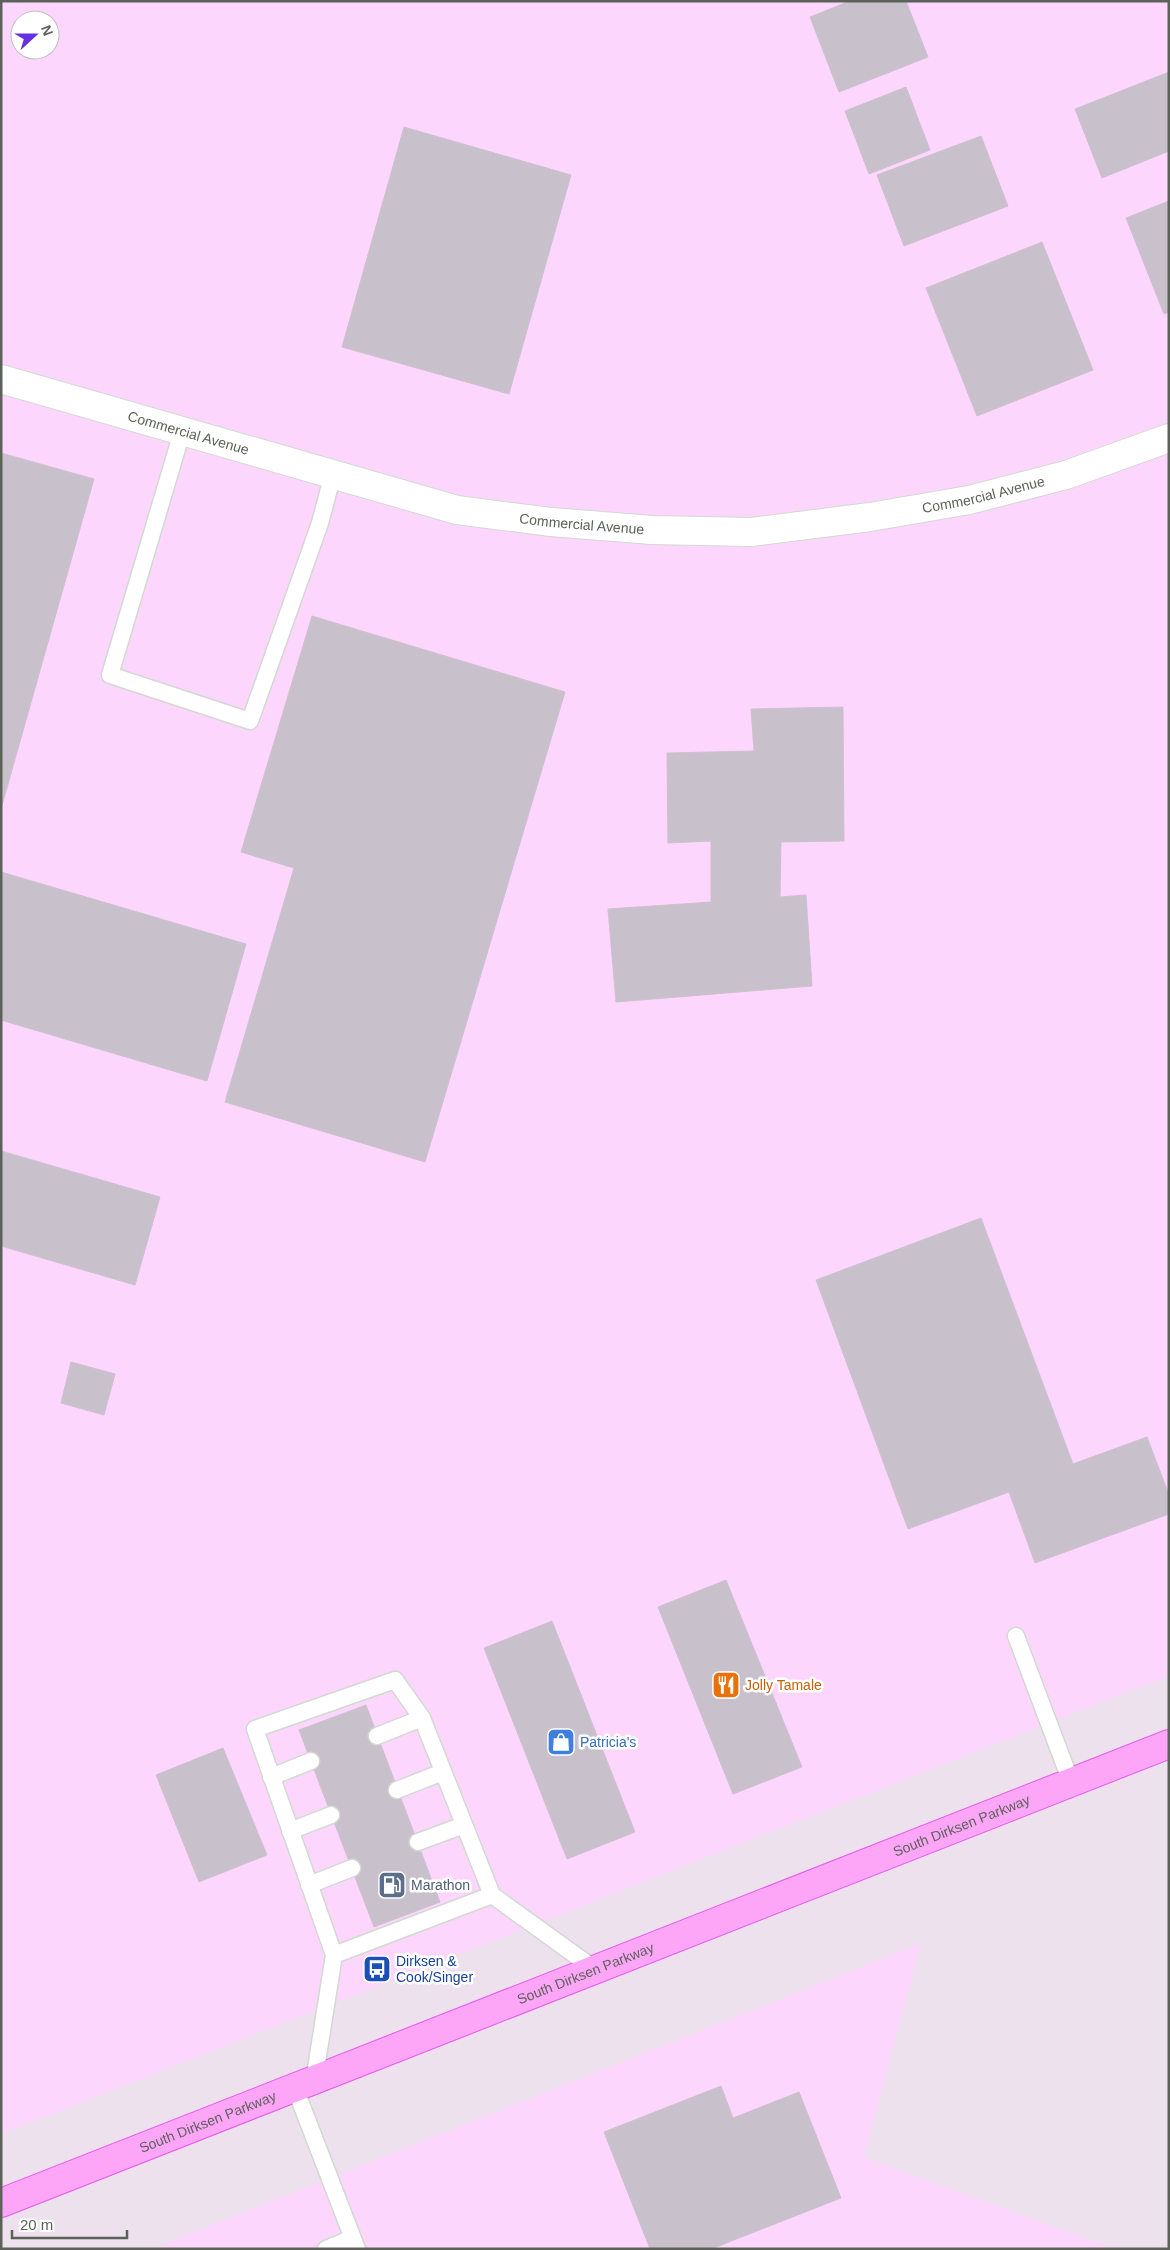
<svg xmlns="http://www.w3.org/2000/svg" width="1170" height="2250" viewBox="0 0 1170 2250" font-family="Arial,sans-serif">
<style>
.commercial{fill:#fcd6fd;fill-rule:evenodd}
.building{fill:#c8c0ca;stroke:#cfc0d1}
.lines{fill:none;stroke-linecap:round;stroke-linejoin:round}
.lane-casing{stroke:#d3d9d2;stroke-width:19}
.street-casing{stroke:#d3d9d2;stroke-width:30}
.primary-casing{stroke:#e459ed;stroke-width:30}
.lane{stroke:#fff;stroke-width:16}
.street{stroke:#fff;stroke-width:28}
.primary{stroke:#fda6f8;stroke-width:28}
.labels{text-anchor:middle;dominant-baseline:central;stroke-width:5;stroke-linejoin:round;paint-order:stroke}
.street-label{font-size:14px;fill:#5c625a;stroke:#fff}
.food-label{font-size:14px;fill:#c56008;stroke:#fff;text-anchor:start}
.shop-label{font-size:14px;fill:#366cbe;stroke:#fff;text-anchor:start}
.service-label{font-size:14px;fill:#4e5e75;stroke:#fff;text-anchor:start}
.transit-label{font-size:14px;fill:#164399;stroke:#fff;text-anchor:start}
</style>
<rect width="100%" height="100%" fill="#ece1ec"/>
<path class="commercial" d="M1 1H1169V1676L1 2134ZM20 20H50V50H20Z
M921 1943 864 2157 1115 2249H152Z"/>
<path class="building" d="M850 1H906L928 57 839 92 810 17Z
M1169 72V151L1102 178 1075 109Z
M906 87 930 150 869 174 845 111Z
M404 127 571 175 509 394 342 347Z
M981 136 1008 206 904 246 877 175Z
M1169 201V312L1164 314 1126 218Z
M1042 242 1093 370 977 416 926 288Z
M1 453 94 479 1 809Z
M312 616 565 692 425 1162 225 1102 294 868 241 852Z
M843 707 844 841 781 842 780 897 806 895 812 986 616 1002 608 909 711 902V841L668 843 667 753 754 751 751 709Z
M1 872 246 944 207 1081 1 1020Z
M1 1151 160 1197 135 1285 1 1246Z
M981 1218 1073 1464 1147 1437 1169 1495V1514L1035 1563 1009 1492 908 1529 816 1280Z
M71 1362 115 1374 104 1415 61 1403Z
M726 1580 802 1767 733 1794 658 1607Z
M552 1621 635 1832 567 1859 484 1648Z
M366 1705 440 1902 374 1927 299 1730Z
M223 1748 267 1855 199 1882 156 1775Z
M721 2086 733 2118 799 2092 841 2198 711 2249H650L604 2132Z"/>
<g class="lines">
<defs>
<path id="lane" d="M182 432 110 675 250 721 320 523 333 474
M1016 1636 1071 1782
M377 1736 422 1718
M271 1777 311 1761
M397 1790 443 1772
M290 1831 331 1815
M418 1842 464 1825
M309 1885 352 1868
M334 1955 492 1895
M314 2081 334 1955 255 1729 395 1680 422 1718 492 1895 596 1970
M295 2088 357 2249
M326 2249 352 2238"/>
<g id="street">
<path id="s1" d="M1 379 457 510 551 522 652 530 751 532 870 517 969 500 1066 475 1169 438"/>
</g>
<g id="primary">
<path id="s2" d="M1 2203 1169 1744"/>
</g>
</defs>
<use href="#lane" class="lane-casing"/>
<use href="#street" class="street-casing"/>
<use href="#primary" class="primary-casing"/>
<use href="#lane" class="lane"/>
<use href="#street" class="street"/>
<use href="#primary" class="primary"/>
</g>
<defs>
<symbol id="restaurant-square" viewBox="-11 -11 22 22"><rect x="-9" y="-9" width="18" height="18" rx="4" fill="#e8710a" stroke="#fff"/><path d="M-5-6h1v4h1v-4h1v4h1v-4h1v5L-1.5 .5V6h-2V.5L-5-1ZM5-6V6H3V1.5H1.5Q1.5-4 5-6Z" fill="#fff"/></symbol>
<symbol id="shop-square" viewBox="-11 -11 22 22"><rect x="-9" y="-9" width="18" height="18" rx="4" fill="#3f7fe0" stroke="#fff"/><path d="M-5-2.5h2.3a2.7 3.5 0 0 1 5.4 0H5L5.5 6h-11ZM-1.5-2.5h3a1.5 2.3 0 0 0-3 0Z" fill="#fff"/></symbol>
<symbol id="fuel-square" viewBox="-11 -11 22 22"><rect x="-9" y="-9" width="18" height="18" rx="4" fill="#5c6f8a" stroke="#fff"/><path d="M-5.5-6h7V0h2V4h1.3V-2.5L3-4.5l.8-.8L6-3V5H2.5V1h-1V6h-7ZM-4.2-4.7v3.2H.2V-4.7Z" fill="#fff"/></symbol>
<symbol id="bus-square" viewBox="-11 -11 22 22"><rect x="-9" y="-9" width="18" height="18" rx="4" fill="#1a4fb4" stroke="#fff"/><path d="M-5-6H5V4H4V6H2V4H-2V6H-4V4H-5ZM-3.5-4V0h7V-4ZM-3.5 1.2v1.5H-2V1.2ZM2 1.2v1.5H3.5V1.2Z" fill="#fff"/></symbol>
</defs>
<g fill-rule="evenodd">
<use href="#restaurant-square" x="710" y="1669" width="32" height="32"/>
<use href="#shop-square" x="545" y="1726" width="32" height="32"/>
<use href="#fuel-square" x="376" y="1869" width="32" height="32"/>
<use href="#bus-square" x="361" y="1953" width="32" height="32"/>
</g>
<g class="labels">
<g class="street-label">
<text stroke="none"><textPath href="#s1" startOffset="195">Commercial Avenue</textPath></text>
<text stroke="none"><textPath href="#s1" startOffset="1005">Commercial Avenue</textPath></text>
<text stroke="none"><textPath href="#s1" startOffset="600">Commercial Avenue</textPath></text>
<text stroke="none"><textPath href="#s2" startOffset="1032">South Dirksen Parkway</textPath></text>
<text stroke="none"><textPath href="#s2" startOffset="628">South Dirksen Parkway</textPath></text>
<text stroke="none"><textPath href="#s2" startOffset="222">South Dirksen Parkway</textPath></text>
</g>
<g class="food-label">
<text x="745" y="1685">Jolly Tamale</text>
</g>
<g class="shop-label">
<text x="580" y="1742">Patricia's</text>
</g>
<g class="service-label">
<text x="411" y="1885">Marathon</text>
</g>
<g class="transit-label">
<text x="396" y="1961">Dirksen &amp;<tspan x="396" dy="16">Cook/Singer</tspan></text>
</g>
</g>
<rect width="1170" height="2250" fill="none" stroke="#5c625a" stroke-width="5"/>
<g transform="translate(35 35) rotate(69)"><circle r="24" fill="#ffffff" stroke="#bec0bd"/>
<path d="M0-4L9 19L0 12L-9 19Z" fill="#6530e4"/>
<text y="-8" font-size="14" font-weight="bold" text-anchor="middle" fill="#5c625a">N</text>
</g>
<path d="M12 2230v8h115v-8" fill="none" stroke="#5c625a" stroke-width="2.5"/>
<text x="20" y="2230" font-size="15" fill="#5c625a" stroke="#ffffff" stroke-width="4" paint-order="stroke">20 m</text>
</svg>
